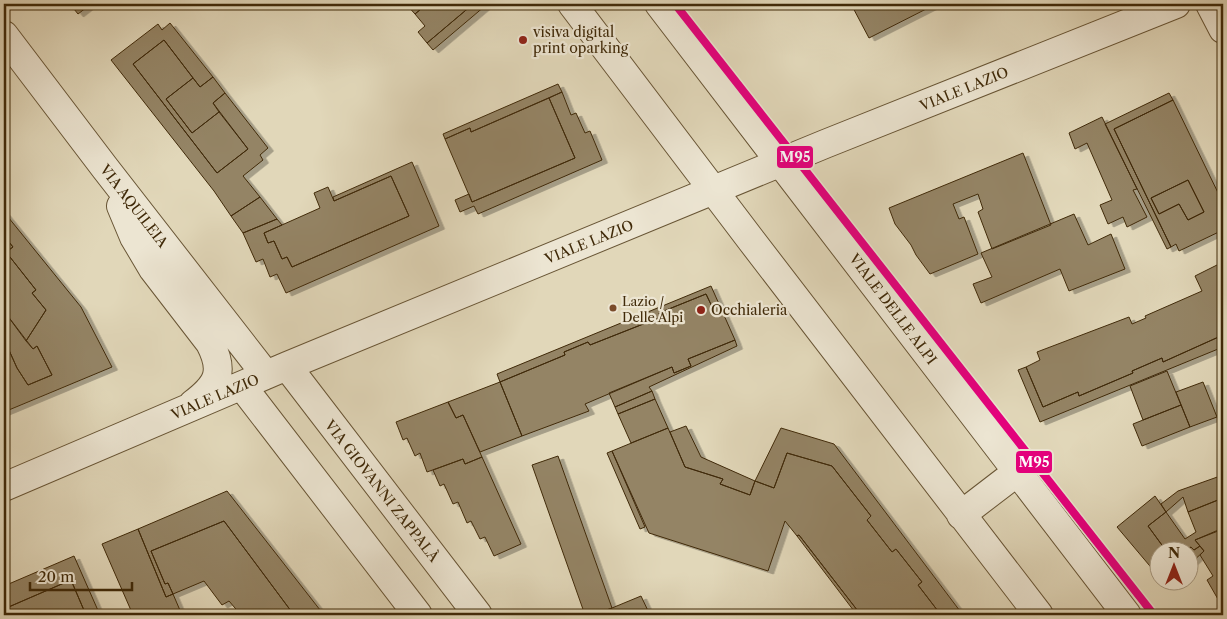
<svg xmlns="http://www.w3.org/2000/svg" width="1227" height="619" viewBox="0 0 1227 619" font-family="'Libre Caslon Text',serif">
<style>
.building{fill:#948465;stroke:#402a09;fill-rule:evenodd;filter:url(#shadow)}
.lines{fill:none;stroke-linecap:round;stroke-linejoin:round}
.minor-casing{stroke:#685535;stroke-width:30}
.minor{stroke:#ece5d2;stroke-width:28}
.rail-1-casing{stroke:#ece5d2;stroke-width:11}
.rail-1{stroke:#e5007d;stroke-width:8}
.poi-dot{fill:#8f2418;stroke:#ece5d2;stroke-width:2}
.bus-dot{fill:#7a4b2a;stroke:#ece5d2;stroke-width:2}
.labels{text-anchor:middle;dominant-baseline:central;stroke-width:4.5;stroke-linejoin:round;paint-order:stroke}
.bus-label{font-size:13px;fill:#402a09;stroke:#ece5d2;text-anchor:start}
.poi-label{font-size:14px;fill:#402a09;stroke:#ece5d2;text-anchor:start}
.street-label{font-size:14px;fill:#402a09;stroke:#ece5d2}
.line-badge{stroke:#ece5d2;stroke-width:2}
.badge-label{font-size:14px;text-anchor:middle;font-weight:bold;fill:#fff}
</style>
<defs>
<filter id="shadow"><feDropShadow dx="5.5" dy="3" stdDeviation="0" flood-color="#0004"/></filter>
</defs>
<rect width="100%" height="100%" fill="#e1d7b9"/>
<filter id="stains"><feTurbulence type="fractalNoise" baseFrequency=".004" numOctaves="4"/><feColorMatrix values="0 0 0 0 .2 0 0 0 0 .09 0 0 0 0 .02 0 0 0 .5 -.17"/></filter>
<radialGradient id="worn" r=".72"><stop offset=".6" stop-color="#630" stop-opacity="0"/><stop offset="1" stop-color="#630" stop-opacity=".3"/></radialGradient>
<path class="building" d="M70 4H91L78 14Z
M406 4H427L415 14Z
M427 4H471L472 5 427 43 418 32 425 26 415 14Z
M471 4H483L485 6 433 50 427 43 472 5Z
M851 4H936L869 38Z
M170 23 213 77 200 87 164 40 133 64 217 173 248 149 213 103 225 93 268 148 260 155 263 160 243 176 260 197 231 216 214 191 111 60 158 24 162 30Z
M164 40 193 78 166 99 192 133 219 112 248 149 217 173 133 64Z
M213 77 225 93 213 103 219 112 192 133 166 99 193 78 200 87Z
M558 84 562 92 471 132 470 128 445 139 443 134Z
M562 92 571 115 576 113 585 133 590 131 602 160 478 214 474 206 460 212 455 200 469 194 472 202 575 158 549 98Z
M1169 93 1173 100 1114 129 1171 247 1167 249 1105 124Z
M549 98 575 158 472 202 445 139 470 128 471 132Z
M1173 100 1223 203V214L1221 216 1223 220V230L1179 251 1176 244 1171 247 1114 129ZM1188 180 1204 212 1188 220 1179 204 1159 214 1151 198Z
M1102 117 1137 189 1133 190 1147 217 1127 227 1123 217 1108 224 1100 205 1112 200 1087 143 1075 149 1069 133Z
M1023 153 1051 225 992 249 978 212 983 209 978 194 953 204 959 219 964 217 978 254 930 274 916 255 911 245 895 224 889 208Z
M412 162 439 226 286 293 277 274 270 277 263 259 256 262 243 233 277 219 282 225 264 233 268 243 274 241 282 259 287 257 292 267 409 216 391 176 334 201 333 197Z
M391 176 409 216 292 267 287 257 282 259 274 241 268 243 264 233 320 208 314 193 328 187 334 201Z
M1188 180 1204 212 1188 220 1179 204 1159 214 1151 198Z
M260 197 277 219 243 233 231 216Z
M4 212 81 307 112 367 4 412V339L17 368 28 385 52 375 37 346 33 349 26 341 46 310 32 293 36 290 6 252 13 247 4 236Z
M1074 214 1088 245 1111 234 1125 269 1069 291 1060 269 981 303 973 284 992 277 981 253Z
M4 236 13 247 6 252 36 290 32 293 46 310 26 341 4 311Z
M1223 262V335L1163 362 1162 358 1132 371 1133 373 1079 396 1078 392 1043 407 1026 367 1040 360 1037 352 1129 317 1132 324 1146 318 1145 316 1202 291 1195 276Z
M711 286 723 313 716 315 706 294 659 313 661 317 590 345 588 342 564 352 565 355 500 382 497 374Z
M706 294 716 315 723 313 735 340 688 359 691 366 674 373 672 367 585 404 589 411 522 436 500 382 565 355 564 352 588 342 590 345 661 317 659 313Z
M4 311 33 349 37 346 52 375 28 385 17 368 4 339Z
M1223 335V347L1040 422 1018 370 1026 367 1043 407 1078 392 1079 396 1133 373 1132 371 1162 358 1163 362Z
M735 340 737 346 649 387 652 391 615 407 609 393 672 367 674 373 691 366 688 359Z
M1167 371 1181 405 1143 420 1130 386Z
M500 382 522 436 480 452 463 415 456 418 448 402Z
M1203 382 1217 417 1190 427 1176 392Z
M652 391 655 399 618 414 615 407Z
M655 399 668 428 631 443 618 414Z
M448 402 456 418 463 415 482 457 465 464 463 459 427 472 420 453 415 456 407 438 403 440 396 422Z
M1181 405 1190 427 1142 446 1133 424Z
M686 426 701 457 755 481 750 495 720 484 723 479 685 467 670 432Z
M668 428 685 467 723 479 720 484 750 495 755 481 774 488 787 453 832 466 871 516 867 520 892 552 896 549 922 582 918 585 941 615H861L799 535 797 536 785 521 768 571 649 533 612 451Z
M781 428 834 444 963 615H941L918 585 922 582 896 549 892 552 867 520 871 516 832 466 787 453 774 488 755 481Z
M612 451 645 527 640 529 607 453Z
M558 456 612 608 593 615H585L532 465Z
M482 457 521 544 494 556 485 537 480 539 471 521 467 523 458 502 453 504 444 484 440 486 433 470 463 459 465 464Z
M1223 475V498L1188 512 1183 497 1166 512 1161 504 1178 491Z
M227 491 324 615H294L224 521 151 551 165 584 168 583 173 594 166 597 138 529Z
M1155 496 1166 512 1148 526 1167 552H1160V578L1117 527Z
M1223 498V528L1195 540 1200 546 1194 550 1191 547 1184 552H1167L1148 526 1166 512 1185 539 1196 532 1188 512Z
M224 521 294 615H241L229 601 222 605 204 581 173 594 168 583 165 584 151 551Z
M138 529 166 597 173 594 182 615H133L102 544Z
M1218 531 1223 542V608L1207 580 1213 576 1200 555 1204 551 1195 540Z
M799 535 861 615H857L797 536Z
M1200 546 1204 551 1190 564V552H1184L1191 547 1194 550Z
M74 556 100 615H86L71 580 4 609V586Z
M71 580 86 615H4V609Z
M641 596 650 615H593L612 608Z"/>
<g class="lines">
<defs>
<path id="minor" d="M572 4 751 240 1039 615
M659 4 1127 615
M1210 4 1223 29
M4 35 105 168 266 375
M121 206 134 237 153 269 210 343C225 372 218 385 193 404
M287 366 478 615
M242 386 418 615
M4 487 287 366 825 144 1176 4
M961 515 1017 472"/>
</defs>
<use href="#minor" class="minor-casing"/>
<use href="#minor" class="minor"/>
<defs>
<path id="rail-1" d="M675 4 1154 615"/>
</defs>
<use href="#rail-1" class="rail-1-casing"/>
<use href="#rail-1" class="rail-1"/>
</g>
<g class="poi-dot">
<circle cx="523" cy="40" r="5"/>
<circle cx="701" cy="310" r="5"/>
</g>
<circle class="bus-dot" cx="613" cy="308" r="4.5"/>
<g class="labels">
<g class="bus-label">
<text x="622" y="301">Lazio /<tspan x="622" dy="16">Delle Alpi</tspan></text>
</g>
<g class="poi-label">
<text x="533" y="32">visiva digital<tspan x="533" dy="16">print oparking</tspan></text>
<text x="711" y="310">Occhialeria</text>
</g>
<g class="street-label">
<text transform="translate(964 89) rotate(-22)">VIALE LAZIO</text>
<text transform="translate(134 206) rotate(52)">VIA AQUILEIA</text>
<text transform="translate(589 242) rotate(-22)">VIALE LAZIO</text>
<text transform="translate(893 309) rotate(53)">VIALE DELLE ALPI</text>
<text transform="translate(215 397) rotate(-23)">VIALE LAZIO</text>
<text transform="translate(382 491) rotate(52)">VIA GIOVANNI ZAPPALÀ</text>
</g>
</g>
<g class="line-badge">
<rect x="776" y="145" width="38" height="24" rx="5" fill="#e5007d"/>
<rect x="1015" y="450" width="38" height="24" rx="5" fill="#e5007d"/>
</g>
<g class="badge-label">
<text x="795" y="162">M95</text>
<text x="1034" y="467">M95</text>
</g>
<rect width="1227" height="619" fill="none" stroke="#e1d7b9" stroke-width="20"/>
<rect x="5" y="5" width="1217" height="609" fill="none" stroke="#402a09" stroke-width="2.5"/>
<rect x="10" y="10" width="1207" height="599" fill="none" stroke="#402a09"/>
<g transform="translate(1174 566)"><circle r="24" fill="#ece5d2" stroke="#a79a82"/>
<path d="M0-4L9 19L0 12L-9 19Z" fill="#8f2418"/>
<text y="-8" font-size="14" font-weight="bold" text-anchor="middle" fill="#402a09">N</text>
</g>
<path d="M30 582v8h102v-8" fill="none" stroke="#402a09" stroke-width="2.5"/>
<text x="38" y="582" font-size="15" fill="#402a09" stroke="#ece5d2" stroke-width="4" paint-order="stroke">20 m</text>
<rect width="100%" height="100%" filter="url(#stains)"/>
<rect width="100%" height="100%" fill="url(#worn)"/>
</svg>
